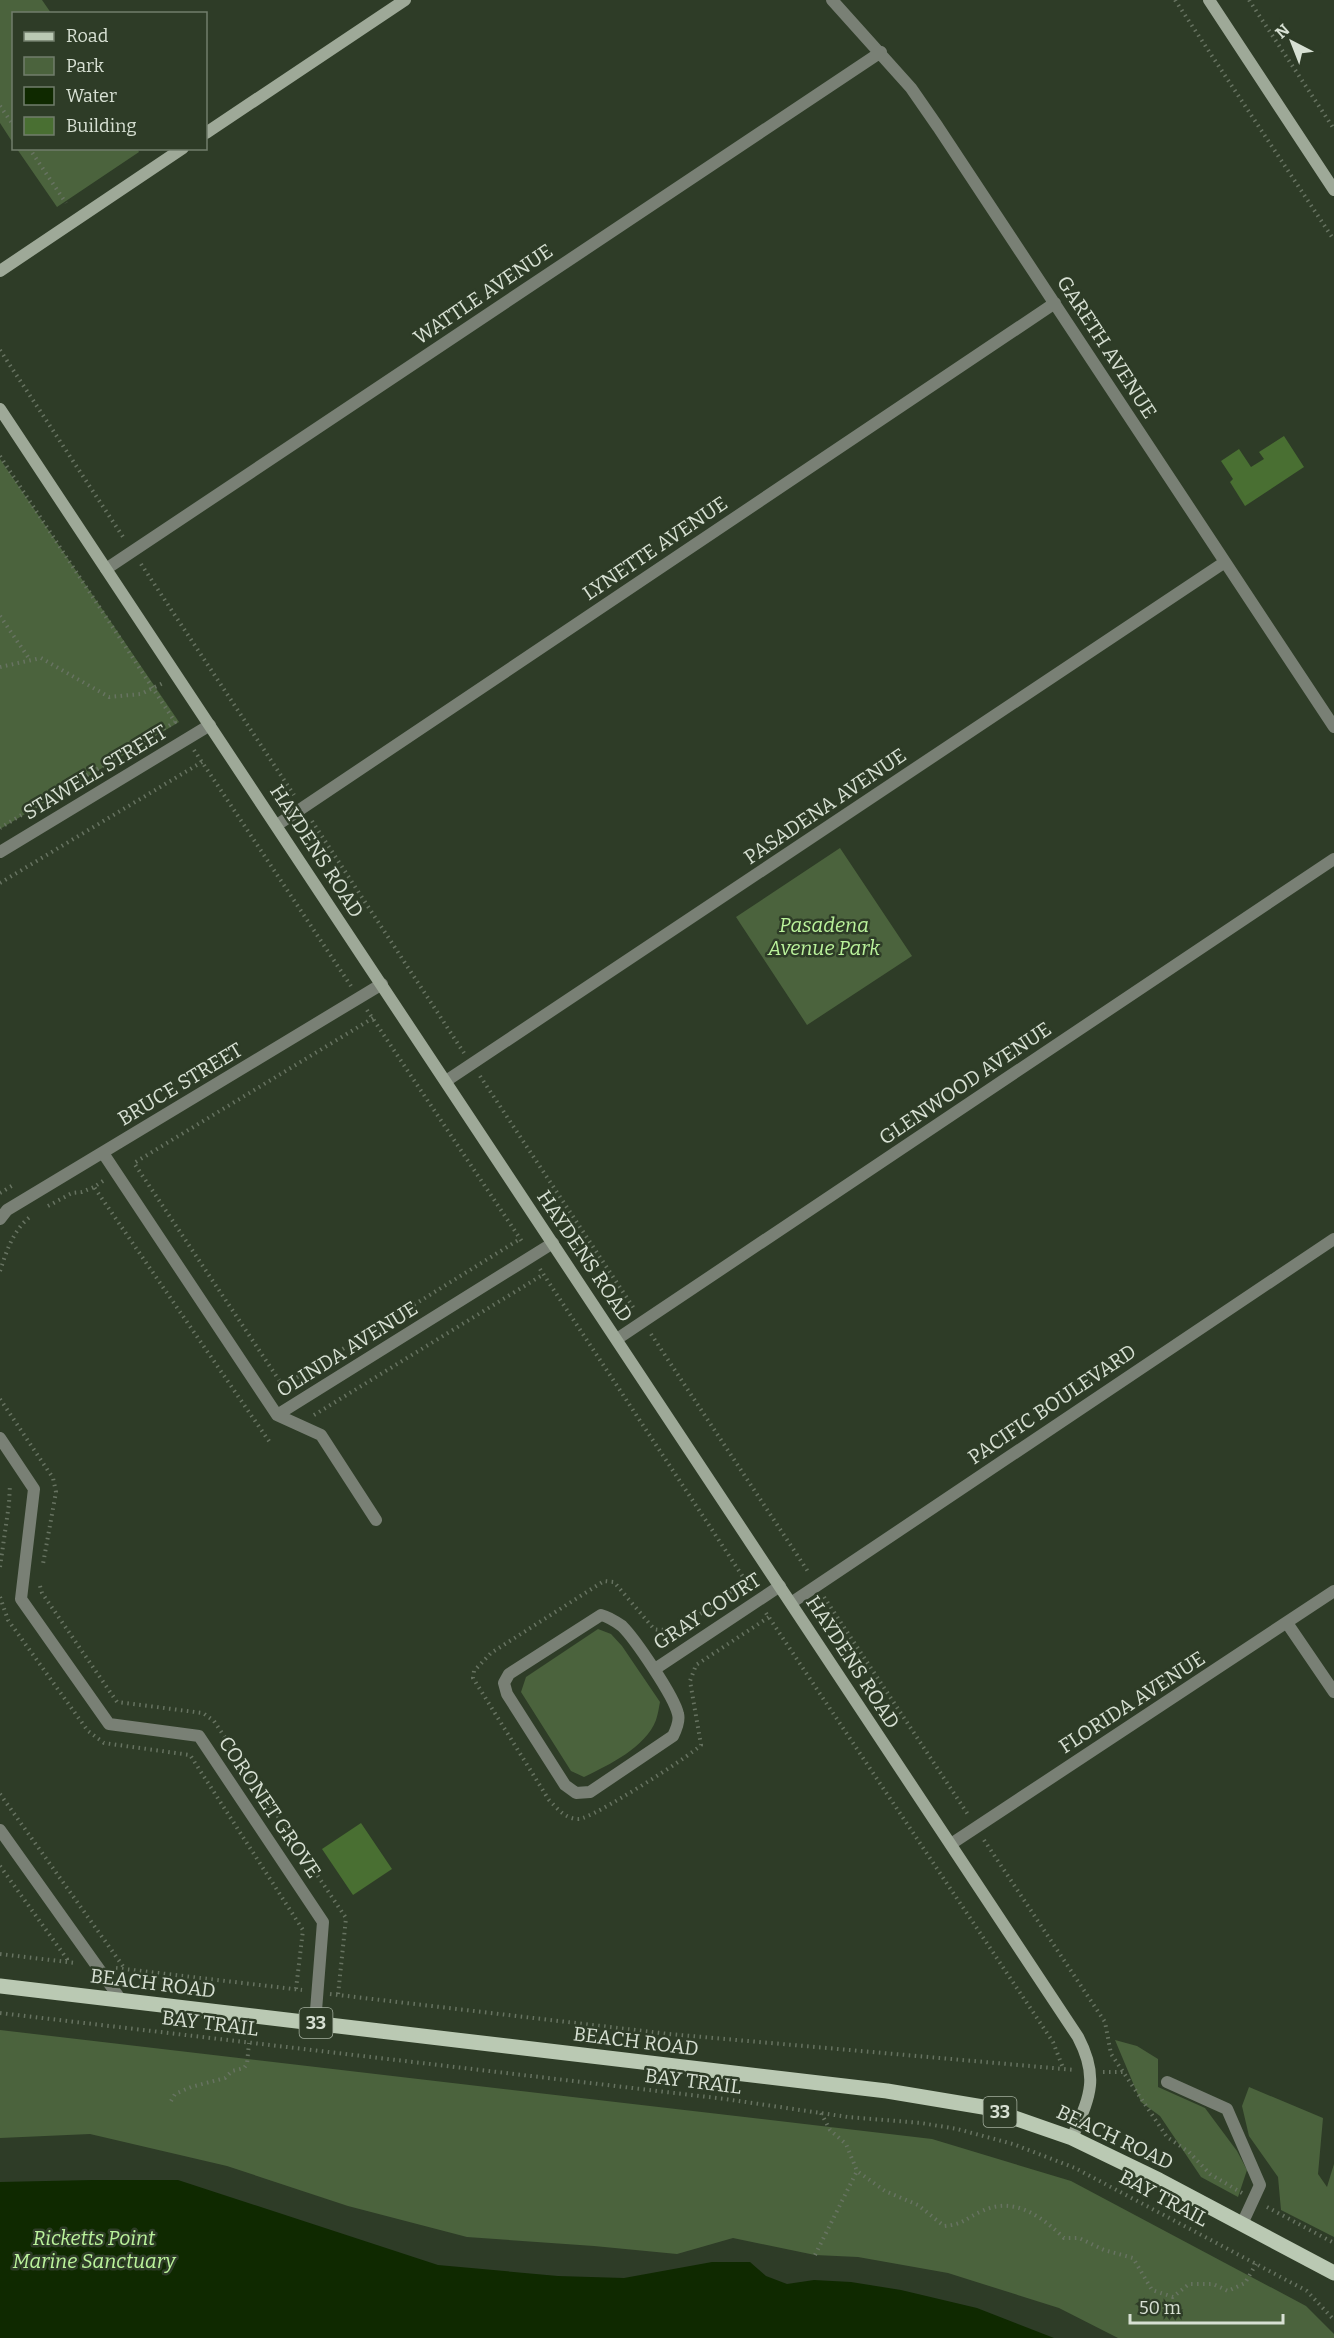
<svg xmlns="http://www.w3.org/2000/svg" width="1334" height="2338" viewBox="0 0 1334 2338" font-family="Bitter,serif">
<style>
.green{fill:#4b633d}
.water{fill:#0f2900}
.building{fill:#496f32}
.lines{fill:none;stroke-linecap:round;stroke-linejoin:round}
.path{stroke:#677361;stroke-width:4;stroke-dasharray:1.5 4.5;stroke-linecap:butt}
.street{stroke:#798075;stroke-width:12}
.secondary{stroke:#9ea998;stroke-width:12}
.primary{stroke:#bac9b3;stroke-width:15}
.labels{text-anchor:middle;dominant-baseline:central;stroke-width:5;stroke-linejoin:round;paint-order:stroke}
.shield{fill:#2e3c27;stroke:#a4af9f;stroke-width:1.5}
.shield-label{font-size:18px;font-weight:bold;fill:#d7e0d3}
.street-label{font-size:20px;fill:#d7e0d3;stroke:#2e3c27}
.park-label{font-size:20px;font-style:italic;fill:#bbf39c;stroke:#2e3c27}
</style>
<rect width="100%" height="100%" fill="#2e3c27"/>
<path class="green" d="M0 0H42L51 13 14 14 13 143 0 123Z
M137 148 139 152 57 207 17 149Z
M0 459 179 722 0 829Z
M840 848 912 956 807 1025 736 917Z
M598 1629 611 1634 622 1646 660 1702C659 1707 658 1714 656 1720 646 1747 609 1765 584 1777L571 1771 521 1692 526 1677Z
M0 2030 932 2139 1071 2181 1306 2306 1334 2334V2338H1118L1059 2308 948 2273 858 2257 815 2255 733 2238 677 2254 594 2246 467 2237 348 2206 227 2166 90 2134 0 2138Z
M1115 2040 1137 2046 1158 2059V2087L1205 2108 1237 2151 1247 2170 1238 2197 1201 2177 1160 2116 1141 2102Z
M1249 2087 1323 2118 1318 2174 1327 2187 1334 2164V2237L1281 2210 1278 2177 1249 2136 1242 2106Z"/>
<path class="water" d="M92 2180H178L438 2265 558 2276 624 2278 712 2262H750L766 2276 787 2284 814 2280 851 2282 901 2290 977 2308 1054 2338H0V2182Z"/>
<path class="building" d="M1284 436 1304 467 1245 506 1230 482 1233 479 1221 461 1239 449 1251 467 1264 459 1259 452Z
M361 1823 392 1869 353 1895 322 1849Z"/>
<g class="lines">
<path class="path" d="M1175 0 1334 240
M1249 0 1334 129
M0 106 14 126
M29 148 66 203
M0 350 125 540
M0 456 175 722 0 828
M141 564 294 795
M0 616 30 660
M0 667 41 658 109 697 141 694 163 683
M194 750 351 986
M312 821 464 1053
M0 883 202 762
M367 1010 523 1243
M373 1018 134 1163 283 1386 520 1239
M480 1076 635 1310
M103 1181 94 1187 271 1444
M0 1193 15 1184
M48 1206 72 1193 82 1192 94 1187
M540 1269 751 1589
M0 1271C7 1250 13 1230 31 1216
M651 1334 809 1573
M0 1399 53 1478 56 1492 43 1564
M314 1415 544 1274
M0 1567 9 1504 10 1484
M745 1581C725 1595 680 1636 654 1629L614 1582 604 1581 491 1653 474 1671 473 1678 549 1800C558 1809 565 1819 579 1819 593 1818 689 1757 701 1745L690 1681 696 1665 769 1617
M40 1586 42 1593 117 1702 203 1713 214 1721 346 1918 338 1995
M0 1597 8 1620 88 1731 104 1743 190 1755 303 1930 296 1989
M824 1597 969 1816
M766 1613 1053 2042 1063 2068
M0 1794 125 1969
M984 1840 1105 2022 1111 2054 1167 2137 1189 2152 1210 2174 1242 2193
M0 1866 67 1959V1962
M0 1954 76 1963
M116 1968 302 1990
M330 1994 669 2034 1075 2070
M0 2013 725 2099 848 2117 921 2123 957 2129 1013 2144 1075 2168 1307 2291 1334 2320
M1103 2072H1123
M171 2101 175 2094 191 2087 225 2078 232 2071 244 2068 247 2064 249 2043
M821 2113 830 2130 846 2144 857 2171 885 2191 918 2205 944 2226C965 2224 964 2219 982 2211 1014 2196 1041 2216 1064 2238H1079L1104 2250 1133 2258 1152 2290 1173 2297 1189 2284H1213L1228 2291 1245 2283 1256 2264
M1267 2207 1334 2243
M815 2255 857 2171"/>
<path class="street" d="M832 0 911 88 938 127 1334 727
M106 569 881 52
M277 825 1055 303
M0 852 210 725
M446 1081 1225 562
M103 1153 277 1415
M0 1219 7 1210 382 984
M617 1339 1334 859
M277 1415 553 1243
M277 1415 321 1435 376 1520
M0 1438 34 1489 21 1599 109 1724 199 1736 323 1922 315 2023
M791 1603 1334 1239
M601 1615C609 1617 615 1621 622 1626 635 1639 674 1696 678 1714 680 1721 676 1730 673 1736L590 1792 576 1793 565 1785 507 1694 504 1683 509 1674Z
M1287 1623 1334 1692
M655 1669 780 1586
M0 1830 121 2000
M951 1844 1334 1591
M1167 2082 1227 2109 1260 2185 1242 2224"/>
<path class="secondary" d="M1209 0 1334 190
M206 133 405 0
M0 271 183 148
M0 409 1078 2037C1100 2079 1089 2098 1072 2138"/>
<path class="primary" d="M0 1986 887 2091 983 2107 1072 2138 1159 2180 1334 2273"/>
</g>
<g class="labels">
<g class="shield">
<rect x="299.5" y="2008" width="33" height="30" rx="4.5"/>
<rect x="983.5" y="2097" width="33" height="30" rx="4.5"/>
</g>
<g class="shield-label">
<text x="316" y="2023">33</text>
<text x="1000" y="2112">33</text>
</g>
<g class="street-label">
<text transform="translate(483 294) rotate(-34)">WATTLE AVENUE</text>
<text transform="translate(1107 347) rotate(57)">GARETH AVENUE</text>
<text transform="translate(655 548) rotate(-34)">LYNETTE AVENUE</text>
<text transform="translate(95 772) rotate(-31)">STAWELL STREET</text>
<text transform="translate(825 806) rotate(-34)">PASADENA AVENUE</text>
<text transform="translate(317 851) rotate(57)">HAYDENS ROAD</text>
<text transform="translate(965 1083) rotate(-34)">GLENWOOD AVENUE</text>
<text transform="translate(180 1084) rotate(-31)">BRUCE STREET</text>
<text transform="translate(585 1256) rotate(56)">HAYDENS ROAD</text>
<text transform="translate(347 1349) rotate(-32)">OLINDA AVENUE</text>
<text transform="translate(1052 1404) rotate(-34)">PACIFIC BOULEVARD</text>
<text transform="translate(707 1611) rotate(-33)">GRAY COURT</text>
<text transform="translate(853 1662) rotate(57)">HAYDENS ROAD</text>
<text transform="translate(1132 1702) rotate(-33)">FLORIDA AVENUE</text>
<text transform="translate(270 1807) rotate(56)">CORONET GROVE</text>
<text transform="translate(153 1983) rotate(7)">BEACH ROAD</text>
<text transform="translate(210 2023) rotate(7)">BAY TRAIL</text>
<text transform="translate(636 2041) rotate(7)">BEACH ROAD</text>
<text transform="translate(693 2081) rotate(7)">BAY TRAIL</text>
<text transform="translate(1115 2137) rotate(25)">BEACH ROAD</text>
<text transform="translate(1164 2198) rotate(28)">BAY TRAIL</text>
</g>
<g class="park-label">
<text x="824" y="925">Pasadena<tspan x="824" dy="23">Avenue Park</tspan></text>
<text x="94" y="2238">Ricketts Point<tspan x="94" dy="23">Marine Sanctuary</tspan></text>
</g>
</g>
<rect x="12" y="12" width="195" height="138" fill="#2e3c27" stroke="#727e6c" stroke-width="1.5"/>
<rect x="24" y="32" width="30" height="9" fill="#bac9b3" stroke="#727e6c" stroke-width="1.5"/>
<text x="66" y="42" font-size="18" fill="#d7e0d3">Road</text>
<rect x="24" y="57" width="30" height="18" fill="#4b633d" stroke="#727e6c" stroke-width="1.5"/>
<text x="66" y="72" font-size="18" fill="#d7e0d3">Park</text>
<rect x="24" y="87" width="30" height="18" fill="#0f2900" stroke="#727e6c" stroke-width="1.5"/>
<text x="66" y="102" font-size="18" fill="#d7e0d3">Water</text>
<rect x="24" y="117" width="30" height="18" fill="#496f32" stroke="#727e6c" stroke-width="1.5"/>
<text x="66" y="132" font-size="18" fill="#d7e0d3">Building</text>
<g transform="translate(1292 42) rotate(318)" stroke="#2e3c27" stroke-width="4.5" paint-order="stroke">
<path d="M0-4.5L10 22L0 15L-10 22Z" fill="#d7e0d3"/>
<text y="-9" font-size="16" font-weight="bold" text-anchor="middle" fill="#d7e0d3">N</text>
</g>
<path d="M1130 2314v9h153v-9" fill="none" stroke="#d7e0d3" stroke-width="3"/>
<text x="1139" y="2314" font-size="18" fill="#d7e0d3" stroke="#2e3c27" stroke-width="4.5" paint-order="stroke">50 m</text>
</svg>
